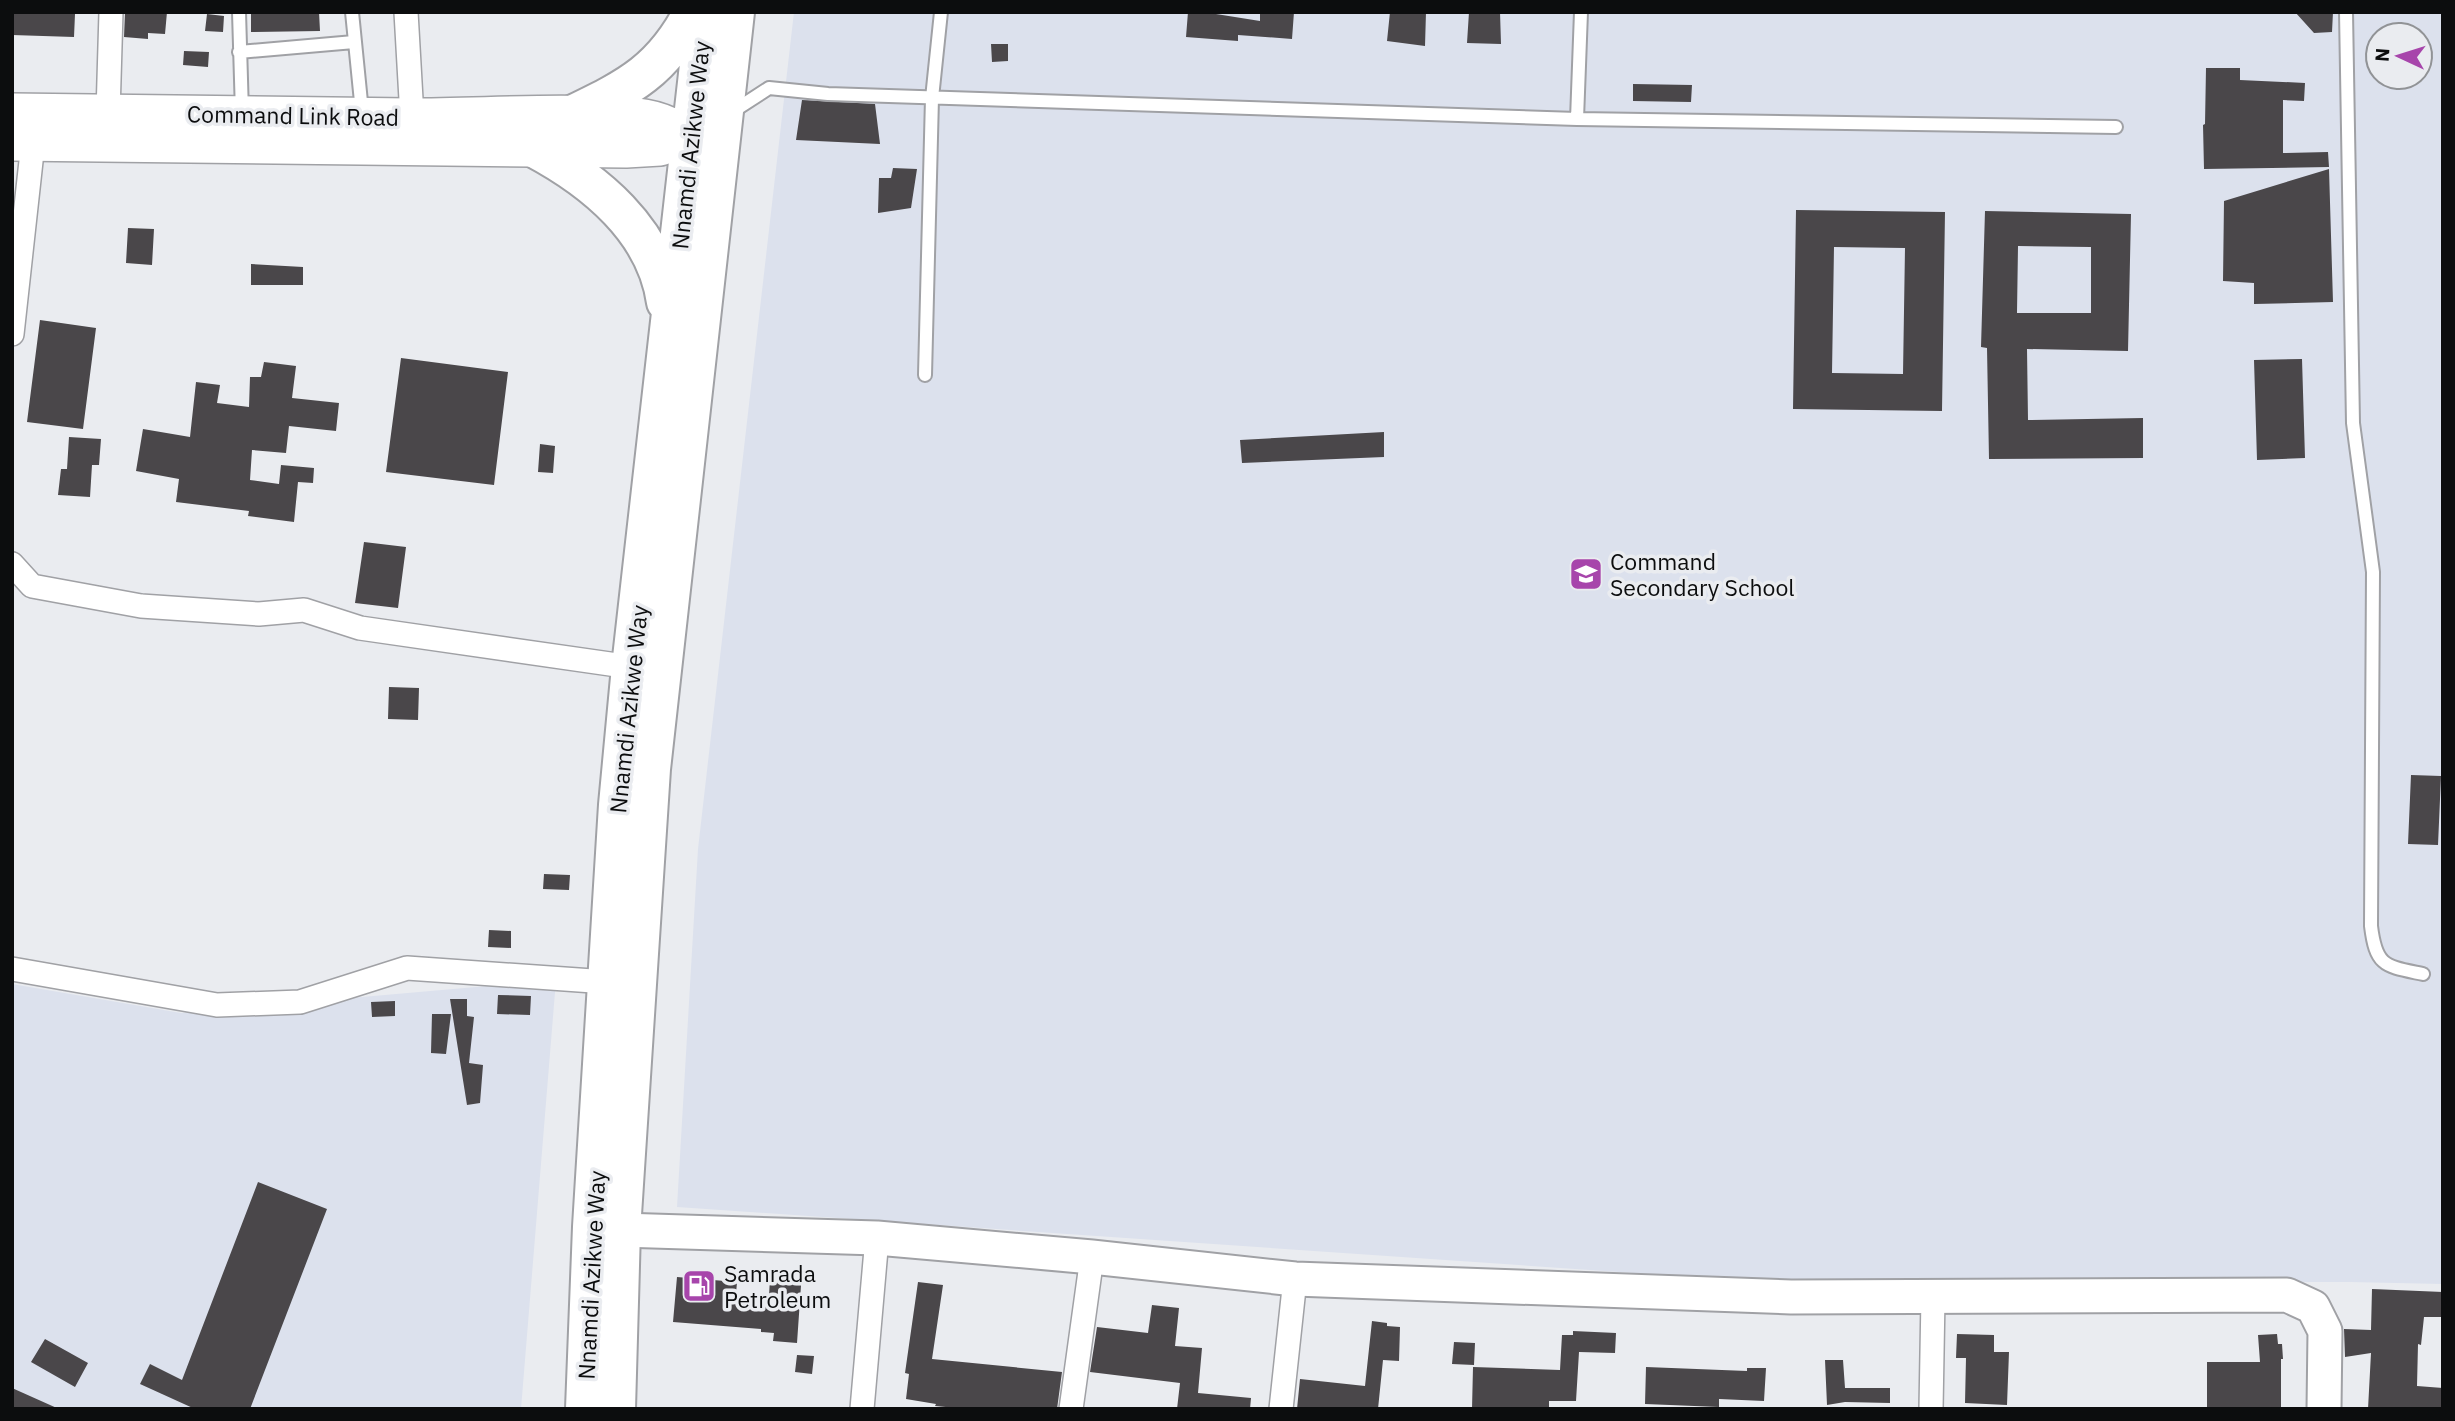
<svg xmlns="http://www.w3.org/2000/svg" width="2455" height="1421" viewBox="0 0 2455 1421" font-family="'IBM Plex Sans',sans-serif">
<style>
.built{fill:#dce1ed;fill-rule:evenodd}
.building{fill:#4a474a;fill-rule:evenodd}
.lines{fill:none;stroke-linecap:round;stroke-linejoin:round}
.lane-casing{stroke:#a0a1a5;stroke-width:16}
.street-casing{stroke:#a0a1a5;stroke-width:26}
.secondary-casing{stroke:#a0a1a5;stroke-width:37}
.primary-casing{stroke:#a0a1a5;stroke-width:40}
.highway-casing{stroke:#a0a1a5;stroke-width:42}
.lane{stroke:#fff;stroke-width:12}
.street{stroke:#fff;stroke-width:23}
.secondary{stroke:#fff;stroke-width:33}
.primary{stroke:#fff;stroke-width:37}
.highway{stroke:#fff;stroke-width:38}
.labels{text-anchor:middle;dominant-baseline:central;stroke-width:7;stroke-linejoin:round;paint-order:stroke}
.street-label{font-size:23px;fill:#0c0d0e;stroke:#eaecf0}
.poi-label{font-size:23px;fill:#0c0d0e;stroke:#eaecf0;text-anchor:start}
</style>
<rect width="100%" height="100%" fill="#eaecf0"/>
<path class="built" d="M794 12H2443V1284L2349 1282H1764L677 1207 698 849ZM2378 35H2420V77H2378Z
M556 980 521 1409H12V984L181 1013Z"/>
<path class="building" d="M12 12 75 14 74 37 12 35Z
M125 12H167L165 34 148 33V39L124 37Z
M251 12H319L320 31 251 32Z
M1188 12H1216V14L1260 21V12H1294L1292 39 1238 35V41L1186 37Z
M1390 12H1426L1425 46 1387 41Z
M1469 12H1500L1501 44 1467 43Z
M2295 12H2333L2332 32 2314 33Z
M207 14 224 16 223 32 205 31Z
M991 44H1008V61L992 62Z
M184 51 209 52 208 67 183 65Z
M2206 68H2240V80L2305 83 2304 101 2283 100V153L2328 152 2329 167 2204 169 2203 125 2205 124Z
M1633 84 1692 85 1691 102 1633 101Z
M802 100 875 104 880 144 796 140Z
M893 168 917 169 911 208 878 213 879 178H891Z
M2329 169 2333 302 2254 304V283L2223 281 2224 201Z
M1796 210 1945 212 1942 411 1793 409ZM1834 247 1905 248 1903 374 1832 373Z
M1985 211 2131 214 2128 351 2027 349 2028 420 2143 418V458L1989 459 1987 348 1981 347ZM2018 246 2091 247V313H2017Z
M128 228 154 229 152 265 126 263Z
M251 264 303 267V285H251Z
M40 320 96 328 83 429 27 422Z
M401 358 508 372 494 485 386 472Z
M2302 359 2305 458 2257 460 2254 360Z
M264 362 296 366 292 398 339 403 336 431 289 426 286 453 252 450 250 480 279 484 281 465 314 468 313 483 298 482 294 522 248 516 249 511 176 502 179 479 136 471 143 429 190 437 196 382 220 385 217 403 249 407 250 377H261Z
M1384 432V457L1242 463 1240 440Z
M69 437 101 439 99 465H92L90 497 58 495 61 469H67Z
M540 444 555 446 553 473 538 472Z
M364 542 406 547 398 608 355 603Z
M389 687 419 688 418 720 388 719Z
M2411 775 2441 776 2438 845 2408 844Z
M544 874 570 875 569 890 543 889Z
M489 930 511 931V948L488 947Z
M498 995 531 996 530 1015 497 1014Z
M450 999H467V1016L474 1017 469 1063 483 1065 480 1103 467 1105Z
M395 1001V1016L372 1017 371 1002Z
M432 1014H451L446 1054 431 1053Z
M258 1182 327 1209 250 1409H195L140 1384 150 1364 182 1380Z
M779 1270 802 1271 797 1343 773 1341 774 1333 761 1332V1329L673 1322 677 1277 737 1282 736 1294 769 1297 770 1277H778Z
M918 1282 943 1285 932 1359 1062 1372 1057 1409H967L935 1406 936 1404 906 1399 909 1374 905 1373Z
M2372 1289 2443 1292V1317H2424L2421 1345 2418 1344 2417 1386 2443 1388V1409H2368L2371 1353 2345 1357 2344 1329 2371 1330Z
M1152 1305 1179 1308 1175 1346 1202 1348 1198 1393 1251 1398 1250 1409H1177L1180 1383 1090 1372 1097 1327 1148 1333Z
M1372 1321 1387 1323V1326L1400 1327 1399 1361 1383 1360 1378 1409H1297L1300 1379 1365 1386Z
M1573 1331 1616 1333 1615 1353 1579 1352 1576 1401H1549V1409H1472L1473 1367 1560 1370 1562 1335H1573Z
M1957 1334 1994 1335V1352H2009L2007 1405 1965 1403 1966 1358H1956Z
M2277 1334 2278 1344H2282L2283 1359H2281V1407H2207V1362H2260L2258 1335Z
M45 1339 88 1363 75 1387 31 1362Z
M1454 1342 1475 1343 1474 1365 1452 1364Z
M797 1355 814 1356 812 1374 795 1372Z
M1825 1360H1843L1845 1388H1890V1403L1845 1402 1827 1405Z
M1646 1367 1747 1371V1368H1766L1764 1401 1719 1399V1407L1645 1404Z
M12 1388 59 1409H12Z"/>
<g class="lines">
<defs>
<path id="lane" d="M239 12 242 113
M352 12 362 112
M2346 12 2353 423 2373 572 2371 926C2376 967 2385 966 2423 974
M239 52 354 42
M732 112 769 88 828 94 1577 119 2116 127
M1577 119 1581 12
M925 375 932 98 941 12"/>
<path id="street" d="M406 12 412 117
M108 113 111 12
M12 334 33 143
M12 564 32 586 141 606 259 614 304 610 360 628 631 667
M12 969 217 1005 300 1002 407 968 607 982
M862 1409 877 1238
M1071 1409 1092 1257
M1281 1409 1295 1279
M1931 1409 1933 1297"/>
<path id="secondary" d="M621 1230 877 1238 1092 1257 1295 1279 1791 1297 2287 1295 2313 1307 2325 1331 2324 1409"/>
<path id="primary" d="M12 112C145 113 277 116 409 117 485 117 561 111 637 117 657 119 685 129 696 147
M12 142 626 149 660 147 690 137 707 112"/>
<path id="highway" d="M574 114C630 87 663 70 693 12
M534 148C594 180 656 230 666 302
M585 1409 592 1227 618 805 631 667 705 12
M616 1409 621 1230 651 769 735 12"/>
</defs>
<use href="#lane" class="lane-casing"/>
<use href="#street" class="street-casing"/>
<use href="#secondary" class="secondary-casing"/>
<use href="#primary" class="primary-casing"/>
<use href="#highway" class="highway-casing"/>
<use href="#lane" class="lane"/>
<use href="#street" class="street"/>
<use href="#secondary" class="secondary"/>
<use href="#primary" class="primary"/>
<use href="#highway" class="highway"/>
</g>
<defs>
<symbol id="school-square" viewBox="-11 -11 22 22"><rect x="-9" y="-9" width="18" height="18" rx="4" fill="#a745ab" stroke="#eaecf0"/><path d="M0-5L7-2L0 1L-7-2ZM-4 1L0 2.5L4 1V4Q0 6-4 4Z" fill="#fff"/></symbol>
<symbol id="fuel-square" viewBox="-11 -11 22 22"><rect x="-9" y="-9" width="18" height="18" rx="4" fill="#a745ab" stroke="#eaecf0"/><path d="M-5.5-6h7V0h2V4h1.3V-2.5L3-4.5l.8-.8L6-3V5H2.5V1h-1V6h-7ZM-4.2-4.7v3.2H.2V-4.7Z" fill="#fff"/></symbol>
</defs>
<g fill-rule="evenodd">
<use href="#school-square" x="1567" y="555" width="38" height="38"/>
<use href="#fuel-square" x="680" y="1267" width="38" height="38"/>
</g>
<g class="labels">
<g class="street-label">
<text transform="translate(293 115) rotate(1)">Command Link Road</text>
<text transform="translate(690 145) rotate(-84)">Nnamdi Azikwe Way</text>
<text transform="translate(628 709) rotate(-84)">Nnamdi Azikwe Way</text>
<text transform="translate(591 1275) rotate(-87)">Nnamdi Azikwe Way</text>
</g>
<g class="poi-label">
<text x="1610" y="561">Command<tspan x="1610" dy="26">Secondary School</tspan></text>
<text x="724" y="1273">Samrada<tspan x="724" dy="26">Petroleum</tspan></text>
</g>
</g>
<rect width="2455" height="1421" fill="none" stroke="#0c0d0e" stroke-width="28"/>
<g transform="translate(2399 56) rotate(274)"><circle r="33" fill="#eaecf0" stroke="#919396" stroke-width="2"/>
<path d="M0-5L12 26L0 18L-12 26Z" fill="#a745ab"/>
<text y="-10" font-size="19" font-weight="bold" text-anchor="middle" fill="#0c0d0e">N</text>
</g>
</svg>
